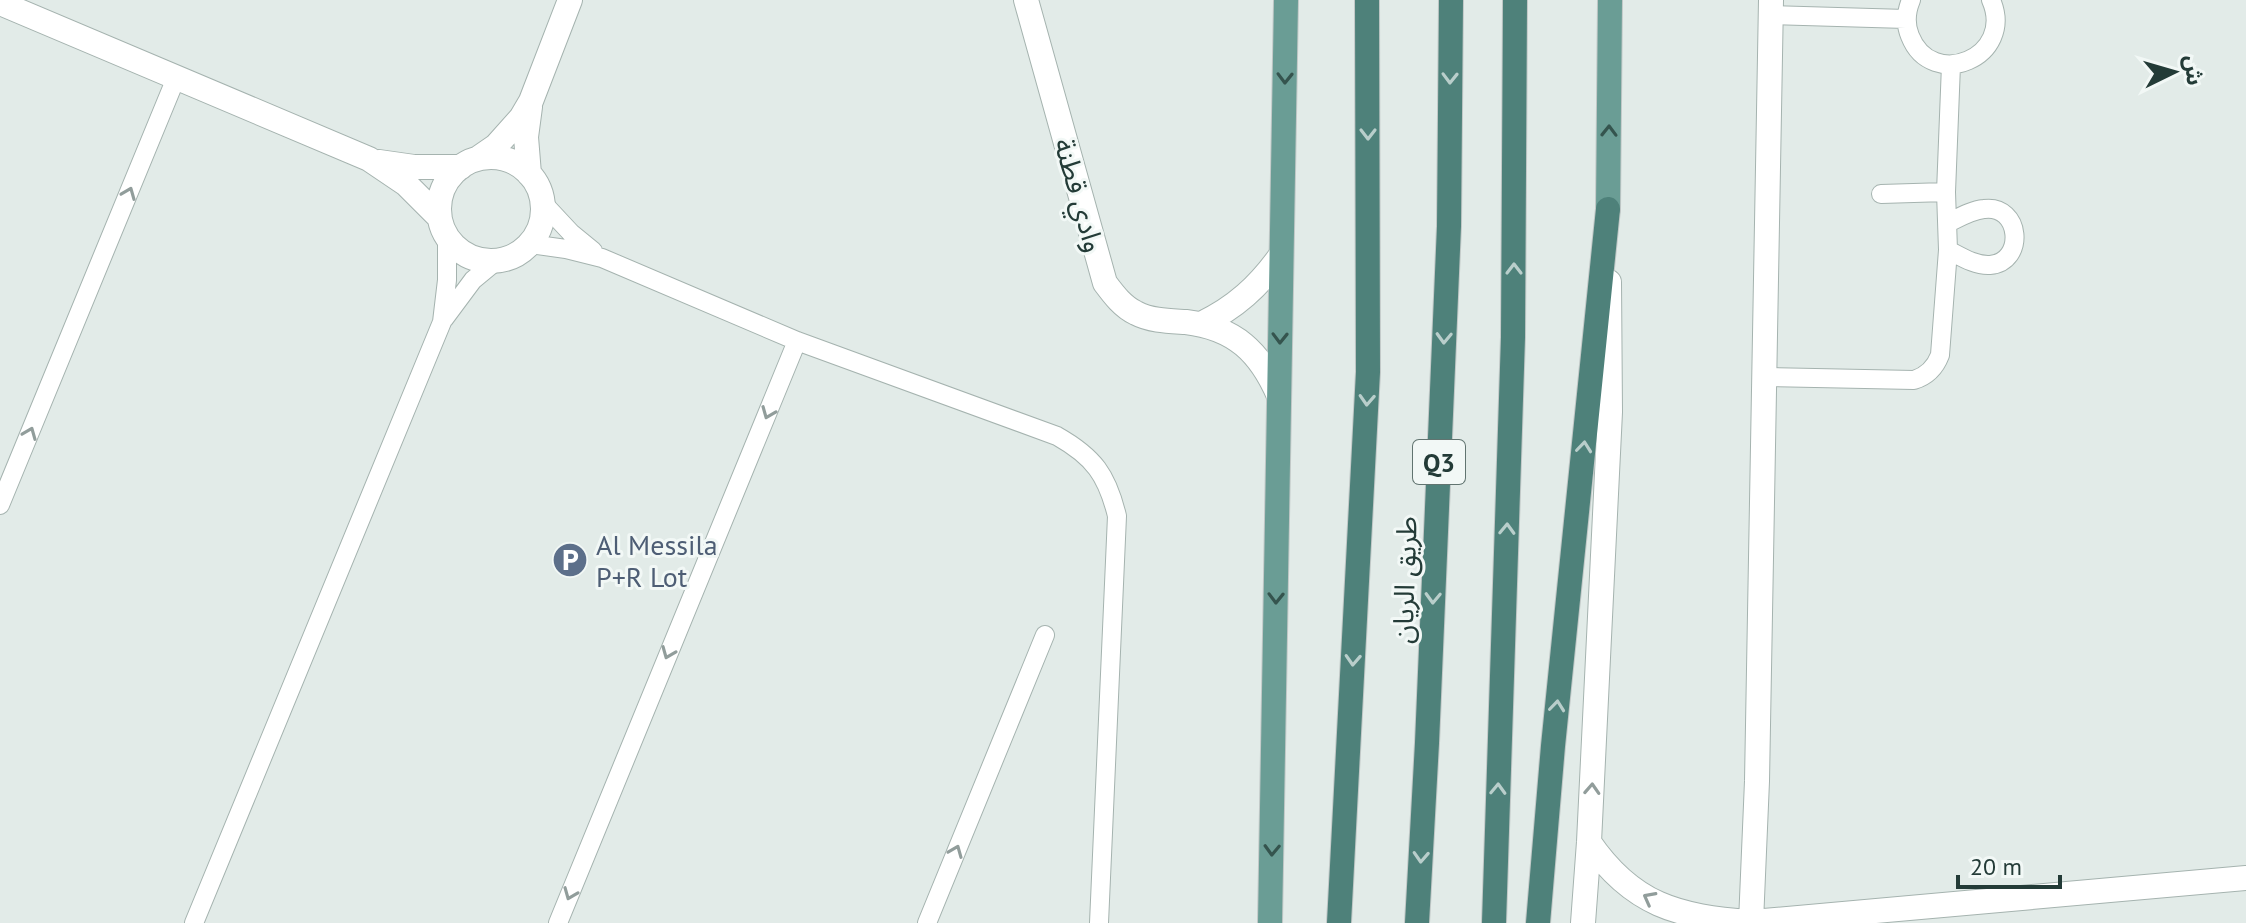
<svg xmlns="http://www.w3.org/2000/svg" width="2246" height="923" viewBox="0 0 2246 923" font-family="'PT Sans','Noto Sans Arabic',sans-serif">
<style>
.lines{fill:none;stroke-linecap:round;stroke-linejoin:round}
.service-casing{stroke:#a5b3af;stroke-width:20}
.minor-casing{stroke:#a5b3af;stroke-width:26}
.primary-casing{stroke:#c1c8c7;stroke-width:26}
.trunk-casing{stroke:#c1c8c7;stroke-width:26}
.service{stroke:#fff;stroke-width:18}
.minor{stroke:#fff;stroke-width:24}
.primary{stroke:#6a9d95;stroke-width:24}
.trunk{stroke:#4e817a;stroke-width:24}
.oneway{stroke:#35544e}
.oneway2{stroke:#b9cecb}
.oneway3{stroke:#919d9b}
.labels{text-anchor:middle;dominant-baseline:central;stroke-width:6;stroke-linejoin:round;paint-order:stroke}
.shield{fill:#f2f8f6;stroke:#617470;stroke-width:2}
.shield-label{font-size:26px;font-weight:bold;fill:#233b37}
.street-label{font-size:28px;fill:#233b37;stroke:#f2f8f6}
.service-label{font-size:28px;fill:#4e5e75;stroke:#f2f8f6;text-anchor:start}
</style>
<rect width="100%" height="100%" fill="#e2ebe8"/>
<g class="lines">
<defs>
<path id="service" d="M1911 0C1906 12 1905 24 1910 36 1932 92 2016 57 1991 0
M1770 15 1906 19
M1881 194 1946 192
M543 203 571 233 593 251
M530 244 566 249 602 258 797 341 1057 436C1094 457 1107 475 1117 516L1099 923
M1948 250C1960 256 1975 266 1990 265 2026 262 2021 204 1984 209 1972 210 1960 217 1948 223
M444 319 473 280 496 261
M1764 377 1914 380C1927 376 1935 368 1940 355L1948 250 1946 192 1951 65
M0 505 176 78
M194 923 442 322 447 280V239
M558 923 797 341
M927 923 1045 635"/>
<path id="minor" d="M1026 0 1105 283C1114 295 1123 307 1136 313 1151 321 1170 321 1186 322 1235 328 1260 352 1279 396
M0 3 369 159 406 184 438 216
M439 209a52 52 0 1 1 104 0a52 52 0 1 1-104 0Z
M480 157 496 146 521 118 531 101 570 0
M379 162 414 167H461
M529 174 526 137 530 107
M1201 324C1235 308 1259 286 1281 255
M1589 842C1632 905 1678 917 1751 922
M1751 922 1757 781 1771 0
M1583 923 1589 842 1610 412 1609 282
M1741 923 2246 878"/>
<path id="primary" d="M1608 209 1610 0
M1270 923 1286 0"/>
<path id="trunk" d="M1339 923 1368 372 1367 0
M1417 923 1427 743 1449 226 1451 0
M1494 923 1513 337 1515 0
M1538 923 1553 746 1608 209"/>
</defs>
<use href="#service" class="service-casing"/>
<use href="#minor" class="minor-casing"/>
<use href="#primary" class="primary-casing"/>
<use href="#trunk" class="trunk-casing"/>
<use href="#service" class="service"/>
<use href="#minor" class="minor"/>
<use href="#primary" class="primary"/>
<use href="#trunk" class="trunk"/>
</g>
<defs><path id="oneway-chevron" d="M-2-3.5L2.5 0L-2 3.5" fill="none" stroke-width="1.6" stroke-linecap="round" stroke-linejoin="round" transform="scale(2)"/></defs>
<g class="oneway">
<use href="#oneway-chevron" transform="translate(1285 78) rotate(91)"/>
<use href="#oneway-chevron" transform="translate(1609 131) rotate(-89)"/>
<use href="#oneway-chevron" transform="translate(1280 338) rotate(91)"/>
<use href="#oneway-chevron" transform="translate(1276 598) rotate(91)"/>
<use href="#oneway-chevron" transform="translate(1272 850) rotate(92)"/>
</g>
<g class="oneway2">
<use href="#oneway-chevron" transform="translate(1450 78) rotate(91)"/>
<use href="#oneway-chevron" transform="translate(1368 134) rotate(90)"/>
<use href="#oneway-chevron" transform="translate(1514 269) rotate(-90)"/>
<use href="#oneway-chevron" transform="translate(1444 338) rotate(92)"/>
<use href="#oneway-chevron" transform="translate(1367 400) rotate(93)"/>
<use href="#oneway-chevron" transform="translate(1584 447) rotate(-84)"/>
<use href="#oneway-chevron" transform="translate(1507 529) rotate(-88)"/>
<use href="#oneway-chevron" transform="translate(1433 598) rotate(92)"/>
<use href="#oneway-chevron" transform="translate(1353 660) rotate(93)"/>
<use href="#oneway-chevron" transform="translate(1557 706) rotate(-84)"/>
<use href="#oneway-chevron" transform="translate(1498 789) rotate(-88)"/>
<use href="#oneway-chevron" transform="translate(1421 857) rotate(93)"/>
</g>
<g class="oneway3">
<use href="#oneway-chevron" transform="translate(129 193) rotate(-68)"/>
<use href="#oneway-chevron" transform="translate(768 413) rotate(112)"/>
<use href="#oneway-chevron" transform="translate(30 433) rotate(-68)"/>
<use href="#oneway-chevron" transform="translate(668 653) rotate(112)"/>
<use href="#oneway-chevron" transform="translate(1592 789) rotate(-87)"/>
<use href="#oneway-chevron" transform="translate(956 851) rotate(-68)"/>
<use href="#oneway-chevron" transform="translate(570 894) rotate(112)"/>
<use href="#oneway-chevron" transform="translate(1649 898) rotate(-152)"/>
</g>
<defs>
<symbol id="parking-disc" viewBox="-11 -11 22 22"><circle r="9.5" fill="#5c6f8a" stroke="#f2f8f6"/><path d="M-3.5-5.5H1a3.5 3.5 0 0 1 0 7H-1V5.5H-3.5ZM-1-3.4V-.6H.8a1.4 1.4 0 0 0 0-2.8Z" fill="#fff"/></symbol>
</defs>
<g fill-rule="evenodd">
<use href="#parking-disc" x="550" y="540" width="40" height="40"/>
</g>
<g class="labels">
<rect class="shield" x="1413" y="440" width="52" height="44" rx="6"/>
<g class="shield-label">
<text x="1439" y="462">Q3</text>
</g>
<g class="street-label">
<text transform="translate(1080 195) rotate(74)">وادي قطنة</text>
<text transform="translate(1404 580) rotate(-88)">طريق الريان</text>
</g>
<g class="service-label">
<text x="596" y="544">Al Messila<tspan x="596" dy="32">P+R Lot</tspan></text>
</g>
</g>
<g transform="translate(2174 72) rotate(85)" stroke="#f2f8f6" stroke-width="6" paint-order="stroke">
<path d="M0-6L14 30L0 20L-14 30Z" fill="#233b37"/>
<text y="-12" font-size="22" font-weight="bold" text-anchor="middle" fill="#233b37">ش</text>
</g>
<path d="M1958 875v12h102v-12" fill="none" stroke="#233b37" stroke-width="4"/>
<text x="1970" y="875" font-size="24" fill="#233b37" stroke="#f2f8f6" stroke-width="6" paint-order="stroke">20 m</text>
</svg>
